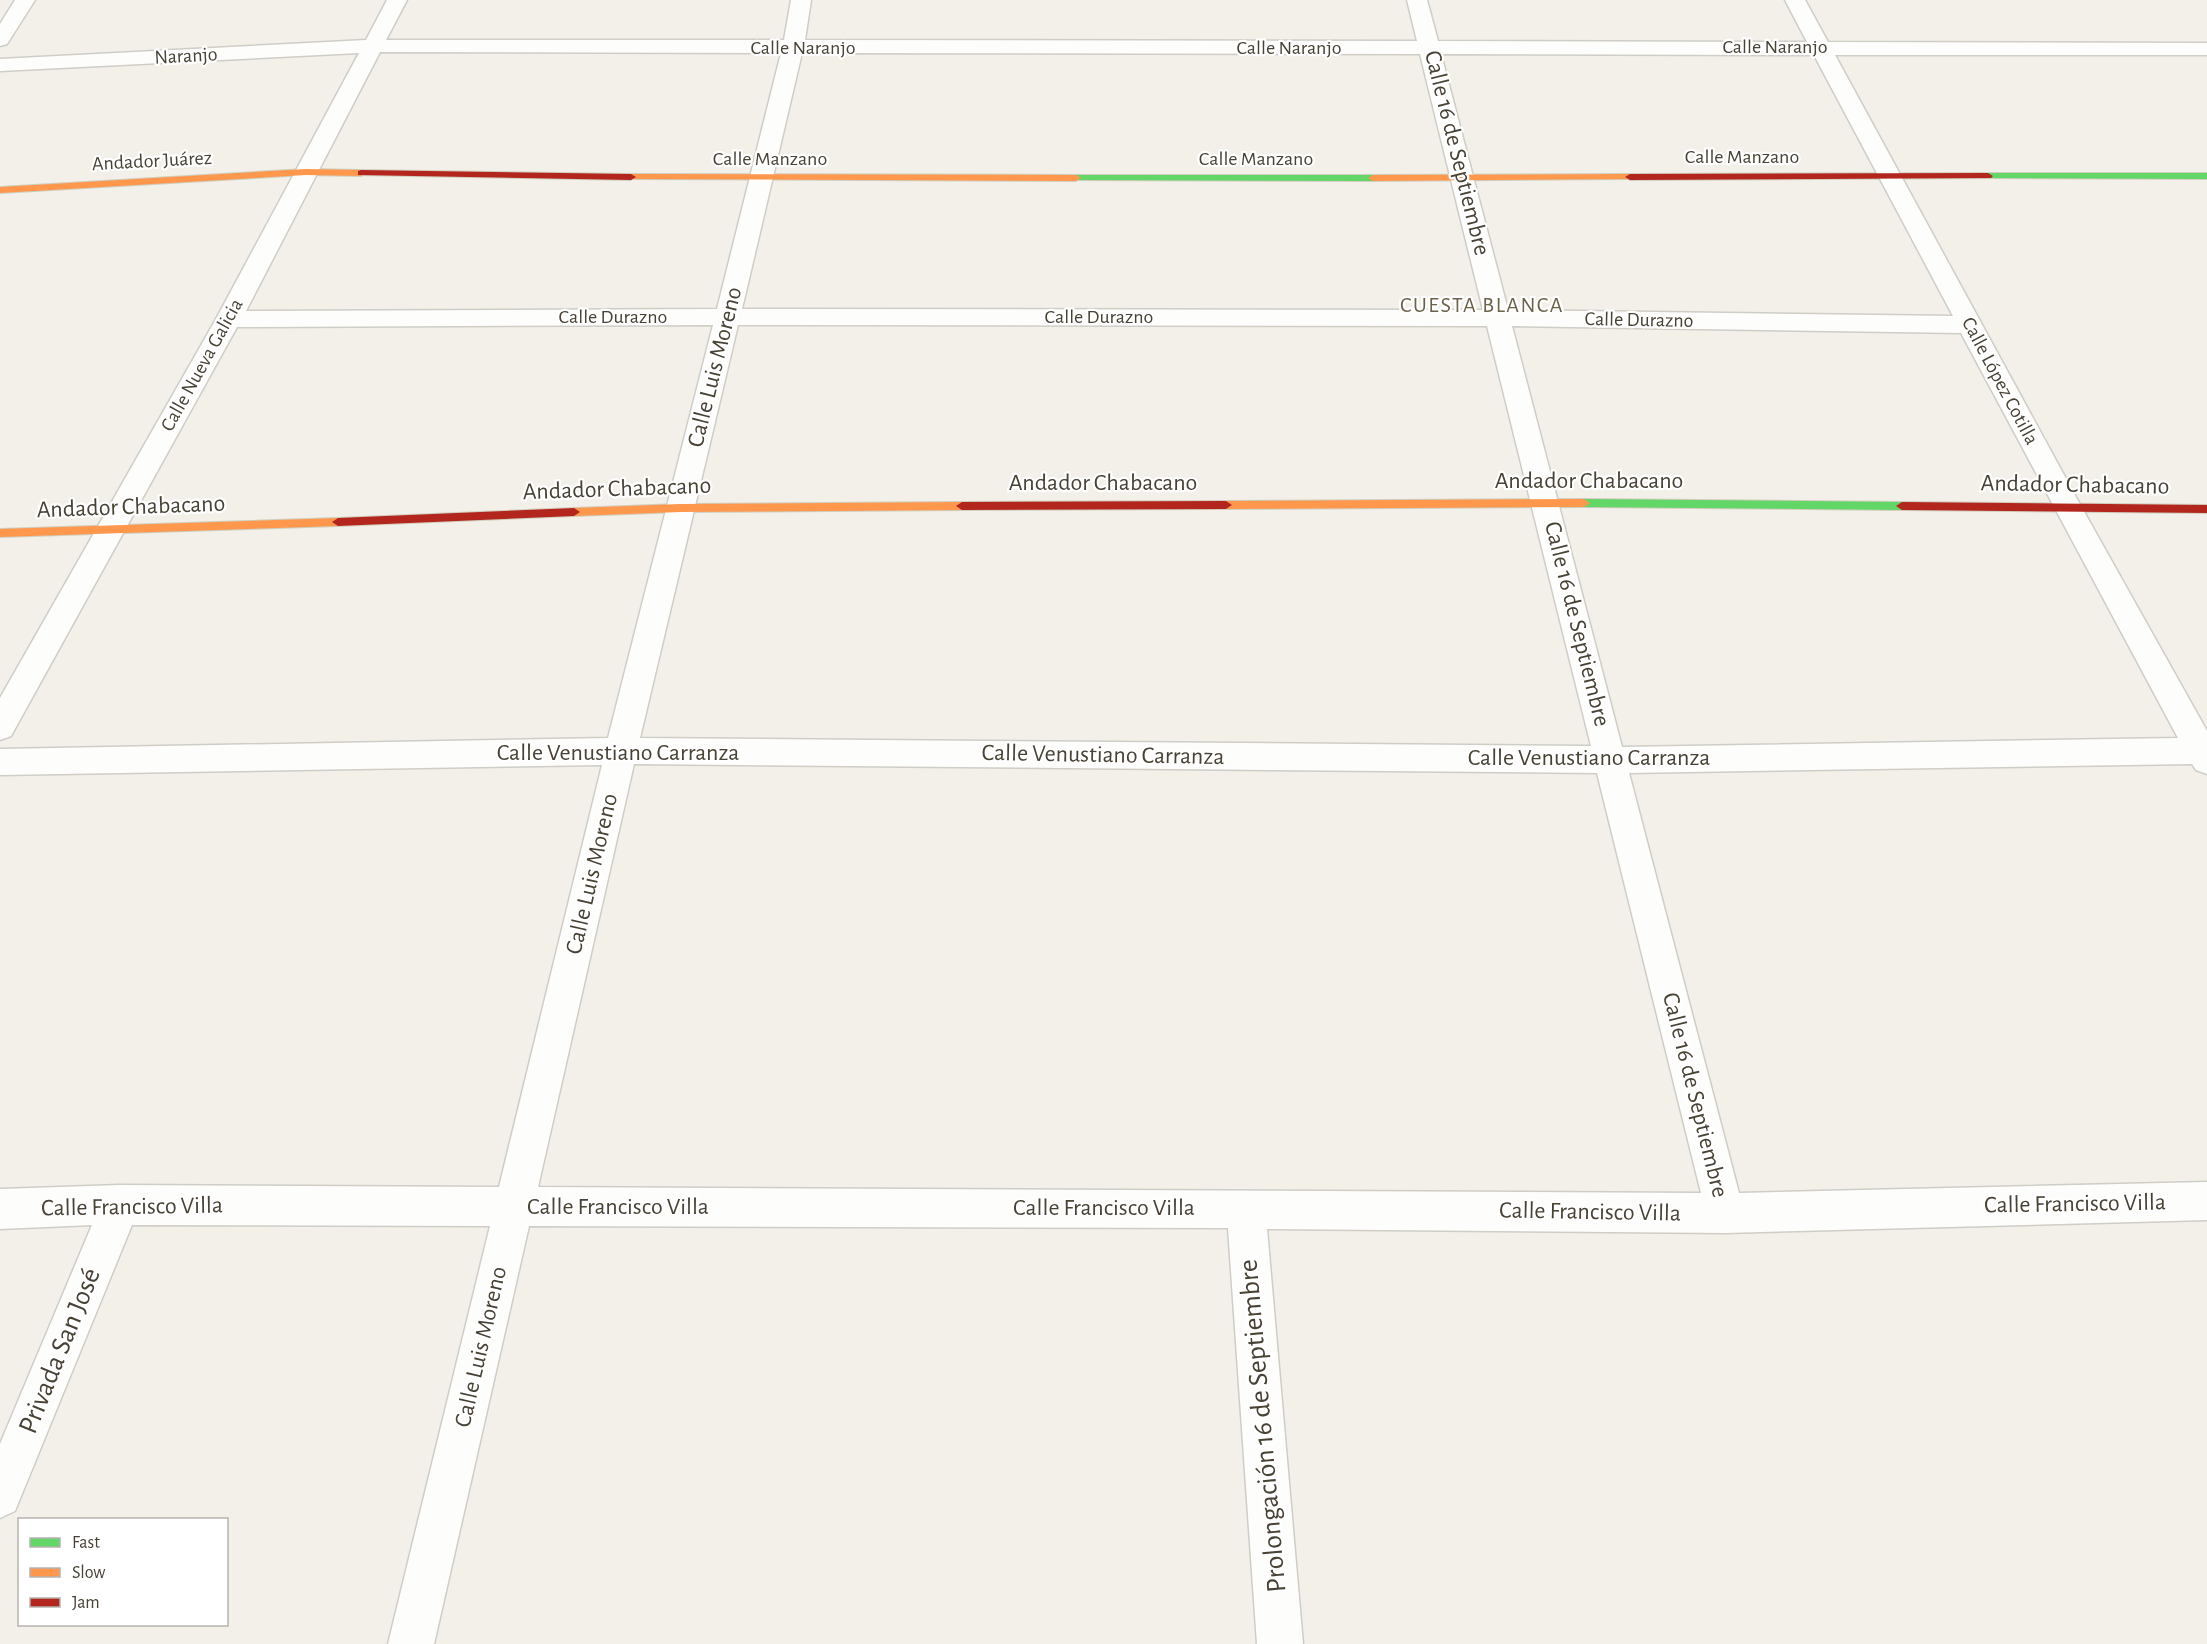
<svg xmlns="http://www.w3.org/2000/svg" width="2207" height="1644" viewBox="0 0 2207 1644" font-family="'Alegreya Sans',sans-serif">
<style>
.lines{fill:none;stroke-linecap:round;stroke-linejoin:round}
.street-casing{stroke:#cfcdc6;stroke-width:3}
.fast-casing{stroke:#d1cebe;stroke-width:2}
.slow-casing{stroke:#d1cebe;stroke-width:2}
.jam-casing{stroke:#d1cebe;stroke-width:2}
.street{fill:#fdfdfc;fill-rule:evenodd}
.fast{fill:#63d668;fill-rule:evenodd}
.slow{fill:#ff974d;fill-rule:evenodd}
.jam{fill:#b3261e;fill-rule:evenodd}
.labels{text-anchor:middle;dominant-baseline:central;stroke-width:4.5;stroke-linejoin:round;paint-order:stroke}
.far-street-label{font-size:20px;fill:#484234;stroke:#fff}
.far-quarter-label{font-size:22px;letter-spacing:1.5px;fill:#6c624a;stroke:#fff}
.street-label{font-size:24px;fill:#484234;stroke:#fff}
.near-street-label{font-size:28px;fill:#484234;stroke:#fff}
</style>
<rect width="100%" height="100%" fill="#f2f0e8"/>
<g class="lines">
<defs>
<path id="street" d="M15 0H35L7 44 0 46V24Z
M387 0H407L386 40H784L791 0H811L805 40 1417 41 1407 0H1427L1438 41 1807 42 1785 0H1805L1828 42 2207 43V55H1835L2082 508 2207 731V774L2196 770 2192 764 1629 773 1739 1193 2207 1182V1220L1725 1233 1267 1229 1303 1644H1257L1228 1228 529 1226 434 1644H388L490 1226 132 1225 15 1511 0 1518V1444L92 1225 0 1229V1189L120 1185 499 1187 602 765 0 775V749L608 738 713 325 237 327 11 736 0 740V698L216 319 359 53 0 71V59L366 40ZM380 52 781 53 717 309 246 311ZM802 53 1420 54 1483 310 742 309ZM1441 54 1814 55 1953 316 1508 310ZM738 325 1487 326 1591 746 640 738ZM1512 326 1961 333 2178 738 1622 747ZM634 764 1597 773 1701 1193 538 1187Z"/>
<path id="fast" d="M1988 173H2207V179L1985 178 1983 176Z
M1076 175H1373L1378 178 1373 181 1073 180 1071 178Z
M1584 499 1902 502 1908 506 1902 510 1584 507 1578 503Z"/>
<path id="slow" d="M306 169 361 170 366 173 361 176 306 175 0 193V187Z
M631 174 1076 175 1081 178 1076 181 628 179V175Z
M1630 174 1635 177 1633 179 1373 181 1368 178 1373 175Z
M1584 499 1590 503 1584 507 1226 509 1220 505 1226 501Z
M962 502 968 506 962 510 680 512 574 516 568 512 574 508 680 504Z
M338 518 344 522 338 526 0 537V529Z"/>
<path id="jam" d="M361 170 631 174 636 177 631 180 358 175V171Z
M1988 173 1993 176 1991 178 1630 180 1625 177 1630 174Z
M1226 501 1232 505 1226 509 962 510 956 506 962 502Z
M1902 502 2207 505V513L1902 510 1896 506Z
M574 508 580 512 574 516 338 526 332 522 338 518Z"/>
</defs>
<use href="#street" class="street-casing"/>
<use href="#fast" class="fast-casing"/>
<use href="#slow" class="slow-casing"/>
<use href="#jam" class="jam-casing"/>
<use href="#street" class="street"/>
<use href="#fast" class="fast"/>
<use href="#slow" class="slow"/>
<use href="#jam" class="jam"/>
</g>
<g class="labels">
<g class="far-street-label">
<text x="1775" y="47">Calle Naranjo</text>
<text x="803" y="48">Calle Naranjo</text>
<text x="1289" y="48">Calle Naranjo</text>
<text transform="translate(186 56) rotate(-3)">Naranjo</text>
<text x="1742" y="157">Calle Manzano</text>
<text x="770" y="159">Calle Manzano</text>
<text x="1256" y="159">Calle Manzano</text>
<text transform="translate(152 161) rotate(-3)">Andador Juárez</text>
<text x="613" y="317">Calle Durazno</text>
<text x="1099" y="317">Calle Durazno</text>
<text transform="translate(1639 320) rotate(1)">Calle Durazno</text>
<text transform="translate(202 365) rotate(-61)">Calle Nueva Galicia</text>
<text transform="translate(2000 381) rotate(62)">Calle López Cotilla</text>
</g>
<g class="far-quarter-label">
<text x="1482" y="305">CUESTA BLANCA</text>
</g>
<g class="street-label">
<text transform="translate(1457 153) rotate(76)">Calle 16 de Septiembre</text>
<text transform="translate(715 367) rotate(-76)">Calle Luis Moreno</text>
<text x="1589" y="481">Andador Chabacano</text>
<text x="1103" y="483">Andador Chabacano</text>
<text transform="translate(2075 485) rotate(1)">Andador Chabacano</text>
<text transform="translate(617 489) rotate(-2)">Andador Chabacano</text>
<text transform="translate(131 507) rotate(-2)">Andador Chabacano</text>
<text transform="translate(1577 624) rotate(76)">Calle 16 de Septiembre</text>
<text x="618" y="753">Calle Venustiano Carranza</text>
<text transform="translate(1103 755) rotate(1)">Calle Venustiano Carranza</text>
<text x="1589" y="758">Calle Venustiano Carranza</text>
<text transform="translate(592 874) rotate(-77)">Calle Luis Moreno</text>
<text transform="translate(1695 1095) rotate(76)">Calle 16 de Septiembre</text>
<text transform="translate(2075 1204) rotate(-1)">Calle Francisco Villa</text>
<text transform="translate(132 1207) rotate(-1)">Calle Francisco Villa</text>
<text x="618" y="1207">Calle Francisco Villa</text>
<text x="1104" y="1208">Calle Francisco Villa</text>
<text transform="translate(1590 1212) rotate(1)">Calle Francisco Villa</text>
<text transform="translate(481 1347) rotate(-77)">Calle Luis Moreno</text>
</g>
<g class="near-street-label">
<text transform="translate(60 1351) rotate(-68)">Privada San José</text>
<text transform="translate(1263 1426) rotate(-95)">Prolongación 16 de Septiembre</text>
</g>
</g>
<rect x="18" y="1518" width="210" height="108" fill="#ffffff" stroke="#b6b3ae" stroke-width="1.5"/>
<rect x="30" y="1538" width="30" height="9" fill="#63d668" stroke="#b6b3ae" stroke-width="1.5"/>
<text x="72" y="1548" font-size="18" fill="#484234">Fast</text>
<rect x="30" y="1568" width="30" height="9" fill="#ff974d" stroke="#b6b3ae" stroke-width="1.5"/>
<text x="72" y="1578" font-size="18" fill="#484234">Slow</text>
<rect x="30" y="1598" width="30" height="9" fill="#b3261e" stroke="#b6b3ae" stroke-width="1.5"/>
<text x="72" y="1608" font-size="18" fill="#484234">Jam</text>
</svg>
